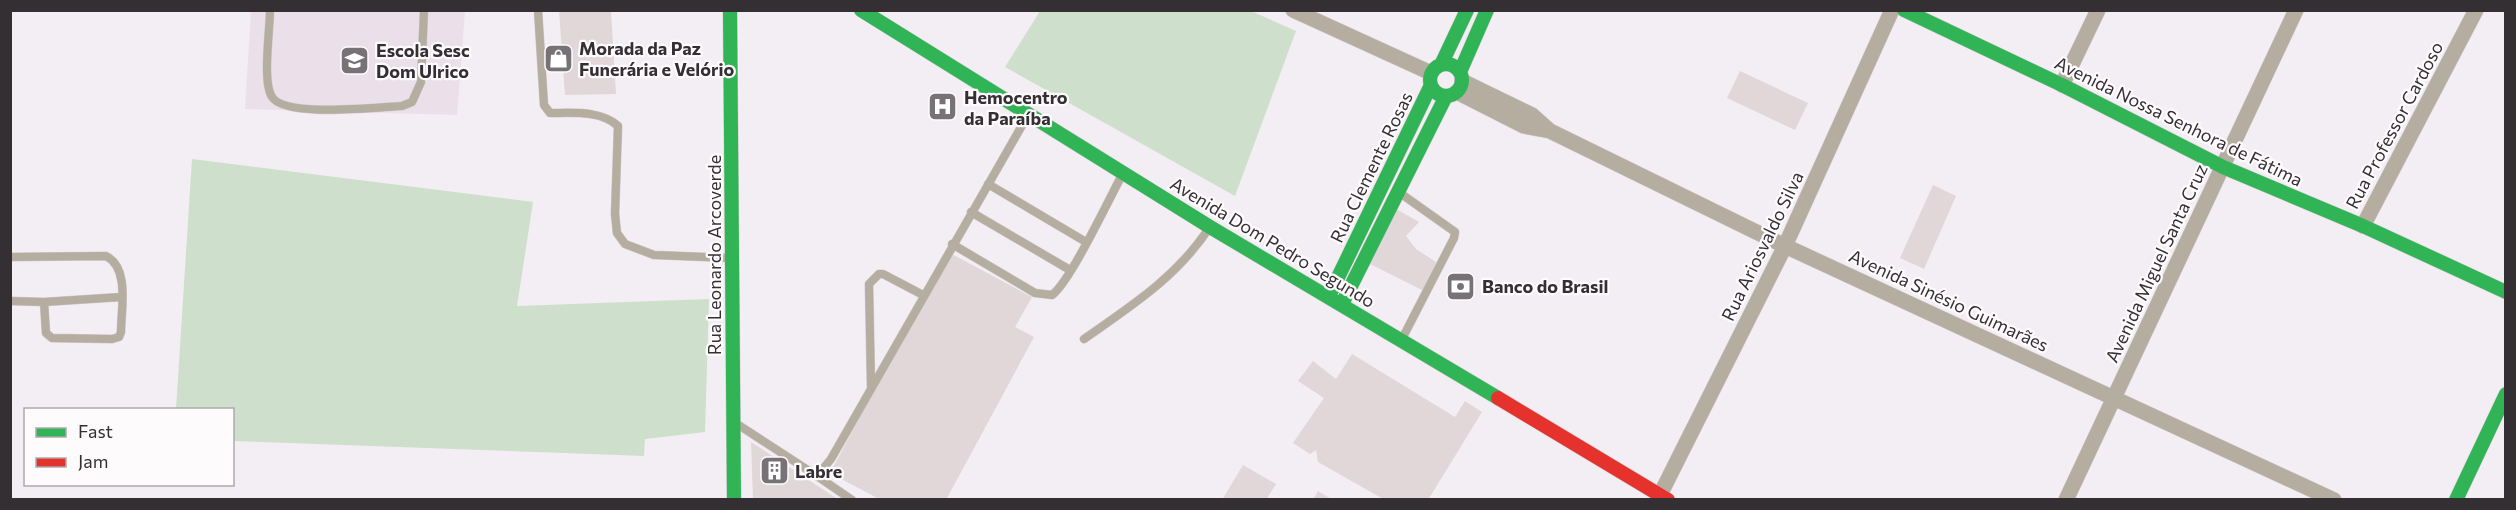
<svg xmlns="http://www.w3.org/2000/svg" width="2516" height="510" viewBox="0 0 2516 510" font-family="Commissioner,sans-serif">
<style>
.built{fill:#ebe0e9}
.green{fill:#cee0cb}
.building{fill:#e1d6d8}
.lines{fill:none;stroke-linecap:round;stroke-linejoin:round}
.lane-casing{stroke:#d0ccd0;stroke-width:9}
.street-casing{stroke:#d0ccd0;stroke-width:16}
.fast-casing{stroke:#d0ccd0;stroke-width:15}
.jam-casing{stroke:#d0ccd0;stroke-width:15}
.lane{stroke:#b5aea0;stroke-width:8}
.street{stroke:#b5aea0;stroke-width:15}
.fast{stroke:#30b455;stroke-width:14}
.jam{stroke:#e5322d;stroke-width:14}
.labels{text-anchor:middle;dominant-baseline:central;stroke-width:4.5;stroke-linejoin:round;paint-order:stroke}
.poi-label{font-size:18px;font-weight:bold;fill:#332f33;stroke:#fefbfd;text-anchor:start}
.street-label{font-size:18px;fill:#332f33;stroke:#fefbfd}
</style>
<rect width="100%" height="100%" fill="#f3eef3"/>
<path class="built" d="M251 11H465L457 115 245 109Z"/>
<path class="green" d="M1040 11H1251L1296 31 1235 196 1005 67Z
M192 159 533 202 517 306 709 299 705 432 645 439 644 456 233 441 232 410 176 409Z"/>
<path class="building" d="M559 10H611L616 94 565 95Z
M1740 71 1808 103 1795 130 1727 98Z
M1933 185 1956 196 1924 269 1900 258Z
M1396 209 1419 222 1406 236 1416 249 1436 262 1426 292 1370 264Z
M948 252 1032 297 1015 327 1034 337 946 500H881L830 473Z
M1352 354 1455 417 1465 401 1482 412 1428 500H1385L1318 462 1316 450 1310 454 1293 443 1324 398 1298 381 1313 361 1336 379Z
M751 442 839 500H753Z
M1243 465 1276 484 1266 500H1222Z
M1318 491 1333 500H1313Z"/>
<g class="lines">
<defs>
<path id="lane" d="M270 10C270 30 262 82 272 97 285 118 378 107 402 106L412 102 421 82 424 10
M538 10 544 105 550 113C572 113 601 110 618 126L615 214 617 233 625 244 654 255 731 258
M988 184 1086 242
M1400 193 1455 232 1454 238 1402 339
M971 212 1070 270
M952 244 1035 293 1052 295C1070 282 1109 199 1122 175
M10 257 106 256C130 268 121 309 121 332L119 337 112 339 52 338 46 333 44 302
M10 301 44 302 121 297
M1084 339C1131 306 1177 277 1209 228
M871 386 869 284 879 274H883L923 295
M737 424 817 476 831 459 1028 115
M817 476 852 500"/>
<path id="street" d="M1293 10 1431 73
M1462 81 1532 115 1550 131
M2062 85 2098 10
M1457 92 1524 126 1550 131 1785 246 2334 500
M2363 226 2476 10
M1660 495 1785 246 1892 10
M2066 500 2296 10"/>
<path id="fast" d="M730 10 734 500
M861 10 1210 227 1498 398
M1904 10 2062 85 2223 167 2363 226 2506 292
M1430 80a16 16 0 1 1 32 0a16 16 0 1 1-32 0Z
M1441 65 1467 10
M1460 72 1487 10
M1329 296 1431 85
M1342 304 1446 96
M2456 500 2506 394"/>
<path id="jam" d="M1498 398 1668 500"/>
</defs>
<use href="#lane" class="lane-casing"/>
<use href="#street" class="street-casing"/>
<use href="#fast" class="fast-casing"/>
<use href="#jam" class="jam-casing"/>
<use href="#lane" class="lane"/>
<use href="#street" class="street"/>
<use href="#fast" class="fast"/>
<use href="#jam" class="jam"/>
</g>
<defs>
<symbol id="shop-square" viewBox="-11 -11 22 22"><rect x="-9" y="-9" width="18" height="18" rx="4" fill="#767276" stroke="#fefbfd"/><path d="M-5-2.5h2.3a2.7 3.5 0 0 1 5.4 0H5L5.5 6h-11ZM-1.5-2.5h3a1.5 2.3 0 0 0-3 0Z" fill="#fff"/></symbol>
<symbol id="school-square" viewBox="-11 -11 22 22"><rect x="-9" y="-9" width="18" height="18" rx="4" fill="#767276" stroke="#fefbfd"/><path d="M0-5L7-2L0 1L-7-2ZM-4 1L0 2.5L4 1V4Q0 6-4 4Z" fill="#fff"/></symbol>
<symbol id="hospital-square" viewBox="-11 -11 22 22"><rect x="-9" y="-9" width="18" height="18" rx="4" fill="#767276" stroke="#fefbfd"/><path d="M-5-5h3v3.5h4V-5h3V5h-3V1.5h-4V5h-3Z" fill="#fff"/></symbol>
<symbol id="bank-square" viewBox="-11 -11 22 22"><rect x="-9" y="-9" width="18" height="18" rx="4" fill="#767276" stroke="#fefbfd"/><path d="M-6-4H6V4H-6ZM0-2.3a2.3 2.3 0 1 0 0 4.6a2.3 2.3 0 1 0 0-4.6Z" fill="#fff"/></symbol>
<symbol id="building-square" viewBox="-11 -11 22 22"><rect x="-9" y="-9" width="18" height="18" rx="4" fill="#767276" stroke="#fefbfd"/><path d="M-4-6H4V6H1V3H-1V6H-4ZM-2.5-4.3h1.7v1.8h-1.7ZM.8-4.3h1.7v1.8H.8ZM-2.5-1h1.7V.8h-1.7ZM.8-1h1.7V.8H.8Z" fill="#fff"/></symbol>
</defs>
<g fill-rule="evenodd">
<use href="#shop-square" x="542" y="42" width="33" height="33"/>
<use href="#school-square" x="338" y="44" width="33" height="33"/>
<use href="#hospital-square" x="926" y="90" width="33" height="33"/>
<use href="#bank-square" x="1444" y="270" width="33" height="33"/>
<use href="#building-square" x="758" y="454" width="33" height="33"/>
</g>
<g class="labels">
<g class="poi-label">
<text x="579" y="48">Morada da Paz<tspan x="579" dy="21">Funerária e Velório</tspan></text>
<text x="376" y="50">Escola Sesc<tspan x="376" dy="21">Dom Ulrico</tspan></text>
<text x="964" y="97">Hemocentro<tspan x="964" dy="21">da Paraíba</tspan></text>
<text x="1482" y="286">Banco do Brasil</text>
<text x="795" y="471">Labre</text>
</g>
<g class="street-label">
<text transform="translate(2179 121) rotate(26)">Avenida Nossa Senhora de Fátima</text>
<text transform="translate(2394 125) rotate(-62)">Rua Professor Cardoso</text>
<text transform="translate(1371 167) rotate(-64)">Rua Clemente Rosas</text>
<text transform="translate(1273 242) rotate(31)">Avenida Dom Pedro Segundo</text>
<text transform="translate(1762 246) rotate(-64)">Rua Ariosvaldo Silva</text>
<text transform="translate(714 255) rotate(-90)">Rua Leonardo Arcoverde</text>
<text transform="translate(2156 263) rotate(-65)">Avenida Miguel Santa Cruz</text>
<text transform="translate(1949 300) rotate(25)">Avenida Sinésio Guimarães</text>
</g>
</g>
<rect width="2516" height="510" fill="none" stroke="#332f33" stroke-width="24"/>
<rect x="24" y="408" width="210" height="78" fill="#fefbfd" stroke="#ada9ac" stroke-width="1.5"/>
<rect x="36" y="428" width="30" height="9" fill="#30b455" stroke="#ada9ac" stroke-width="1.5"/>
<text x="78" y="438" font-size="18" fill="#332f33">Fast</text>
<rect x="36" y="458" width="30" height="9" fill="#e5322d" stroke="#ada9ac" stroke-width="1.5"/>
<text x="78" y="468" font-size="18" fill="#332f33">Jam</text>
</svg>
